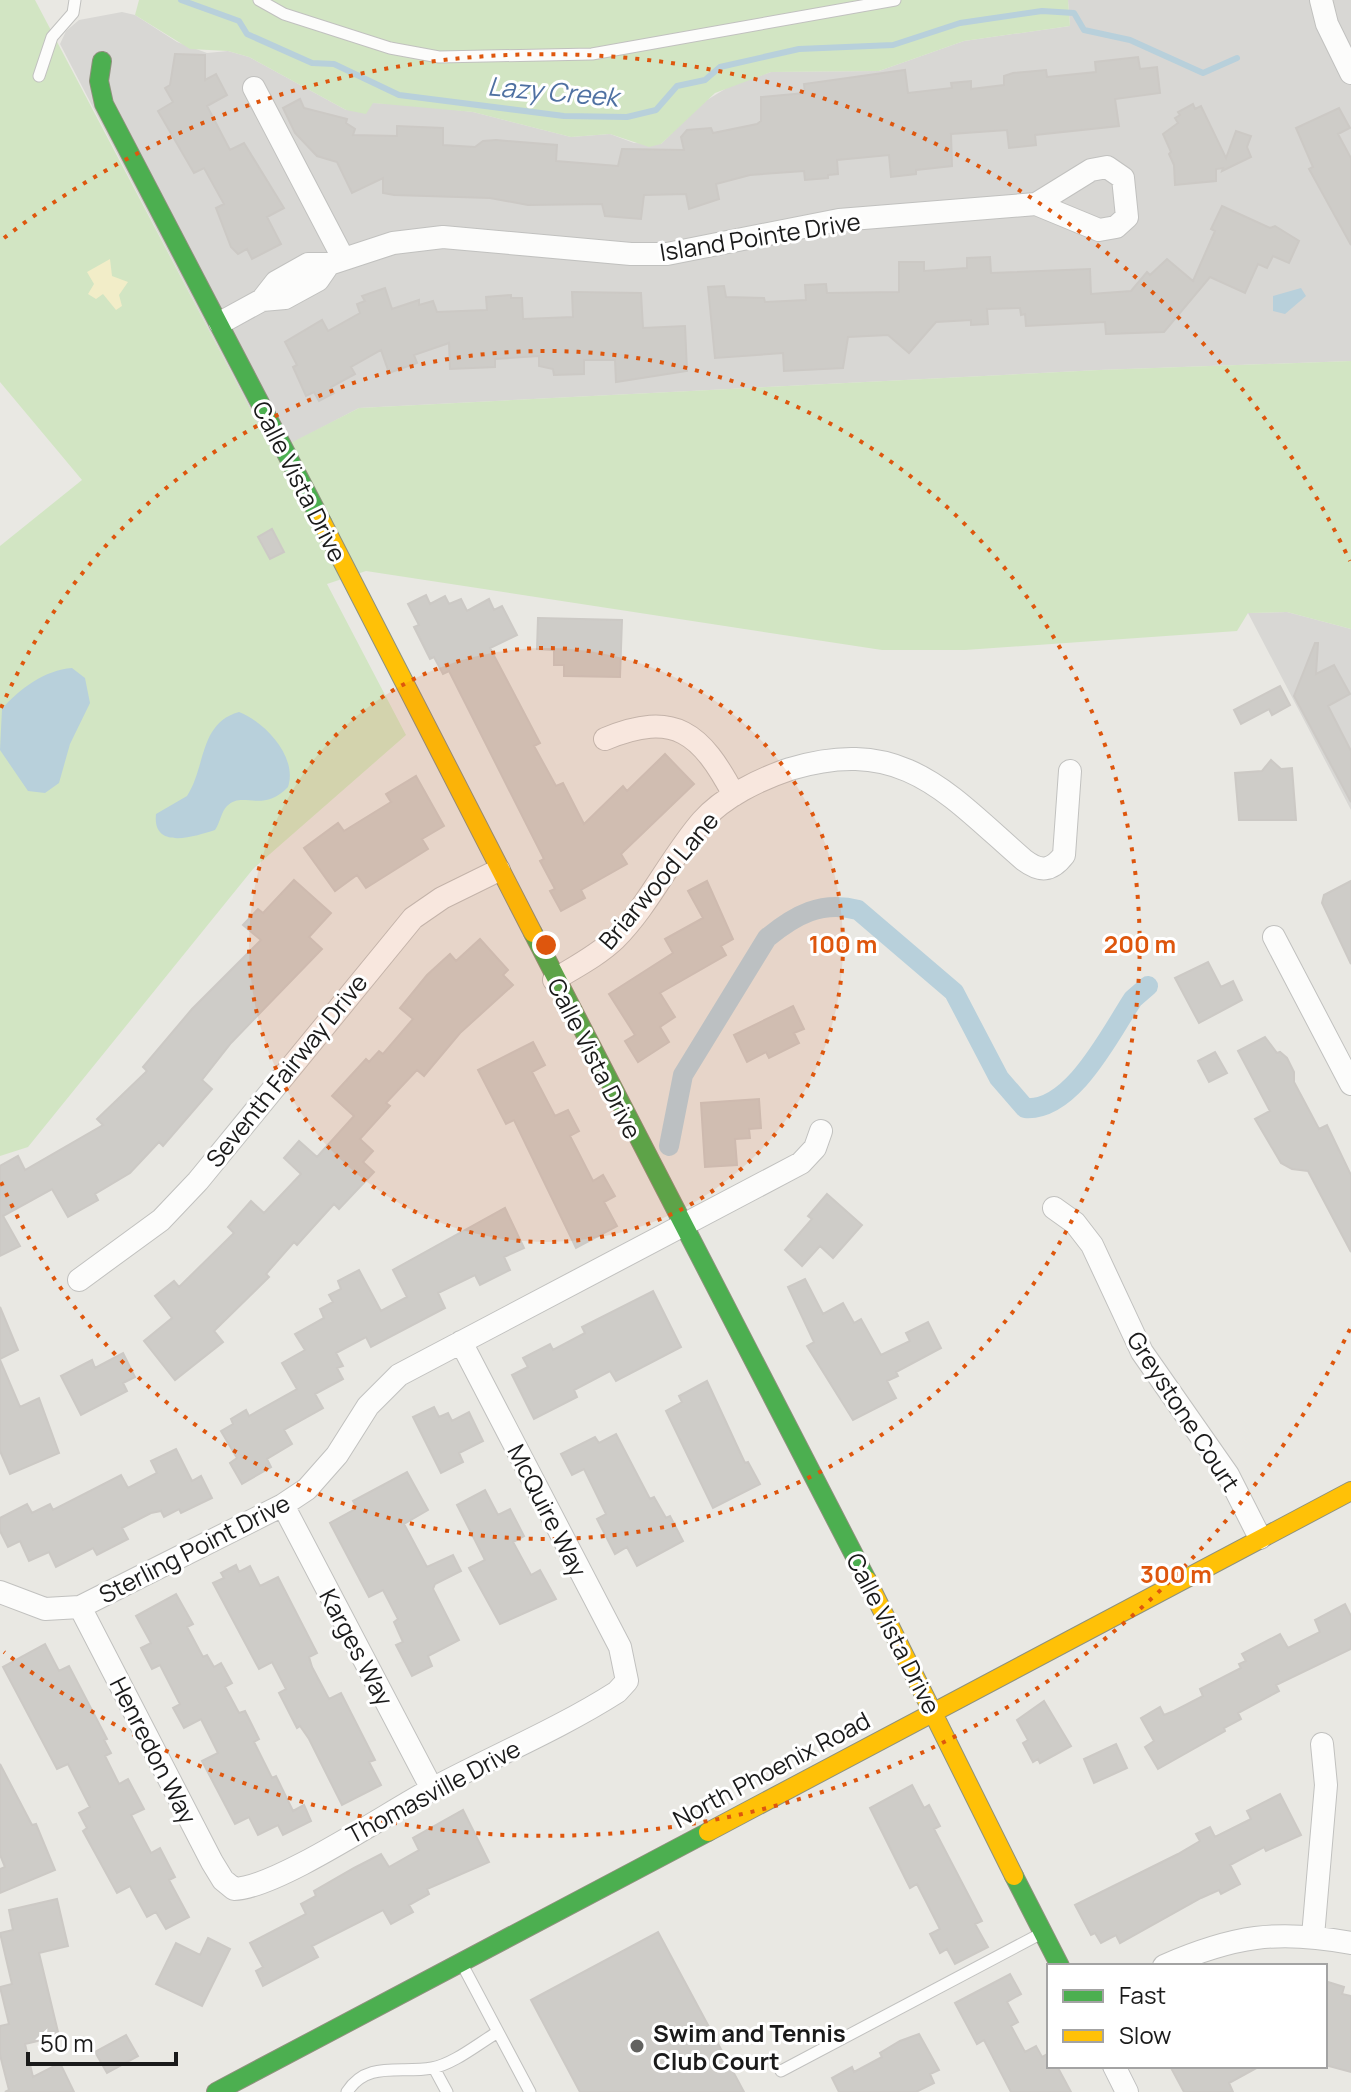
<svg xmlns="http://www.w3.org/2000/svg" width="1351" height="2092" viewBox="0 0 1351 2092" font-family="Manrope,sans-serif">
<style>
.residential{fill:#d8d7d4}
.grass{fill:#d2e5c3}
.sand{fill:#f2edc8}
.water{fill:#b8d0db}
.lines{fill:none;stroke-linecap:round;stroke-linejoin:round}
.stream{stroke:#b8d0db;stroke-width:6}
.canal{stroke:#b8d0db;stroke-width:20}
.building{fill:#ceccc8;stroke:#ccc9c5;stroke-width:2}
.lane-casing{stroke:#c1c1bf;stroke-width:13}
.street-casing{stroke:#c1c1bf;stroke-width:24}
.fast-casing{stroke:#8e917d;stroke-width:20}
.slow-casing{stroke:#8e917d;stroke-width:20}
.lane{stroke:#fcfcfb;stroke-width:11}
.street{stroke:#fcfcfb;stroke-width:22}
.fast{stroke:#4caf50;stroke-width:18}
.slow{stroke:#ffc107;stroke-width:18}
.ring{fill:none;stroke:#de560d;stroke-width:4;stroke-dasharray:4 8}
.poi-dot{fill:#626260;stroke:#fff;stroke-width:3}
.labels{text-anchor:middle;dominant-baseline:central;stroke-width:6;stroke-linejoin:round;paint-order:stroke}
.street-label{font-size:24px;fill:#1a1a1a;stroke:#fff}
.poi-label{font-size:24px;font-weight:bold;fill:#1a1a1a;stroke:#fff;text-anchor:start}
.water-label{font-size:26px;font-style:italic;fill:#4f71a2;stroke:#fff}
.centre{fill:#de560d;stroke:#fff;stroke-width:4}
.ring-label{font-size:24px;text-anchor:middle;font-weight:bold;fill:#de560d;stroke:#fff;stroke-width:6;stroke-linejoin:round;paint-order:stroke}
</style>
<rect width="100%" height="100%" fill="#e9e8e3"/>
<path class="residential" d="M1068 0H1351V361L1099 370 359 408 273 453 60 44 66 31 79 20 122 12 135 15 177 42 207 53 228 51 249 57 346 110 373 103 413 105 473 112 571 137 610 134 634 143 661 144 702 103 730 86 771 72 879 71 964 41 1070 26Z
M1287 612 1351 629V810L1248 613Z"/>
<path class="grass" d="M0 0H35L273 452 359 408 1099 370 1351 361V629L1287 612 1248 613 1237 631 965 650H882L366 571 327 584 406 735 253 869 28 1147 0 1156V546L82 480 0 382Z
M139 0H1068L1070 26 964 41 879 71 771 72 715 93 661 144 649 147 610 134 571 137 473 112 373 103 366 114 346 110 249 57 228 51 190 49 135 15Z"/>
<path class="sand" d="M110 259 112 276 128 282 119 295 122 306 116 310 103 294 96 299 88 294 94 284 87 272Z"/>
<path class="water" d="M1301 288 1306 296 1285 314 1273 311V296Z
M72 668 85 678 90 703 70 744 59 783 45 793 28 791 0 750 2 709C19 689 45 670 72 668Z
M239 712C265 722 298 757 288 787 262 814 243 790 227 806 221 812 220 823 215 830 196 836 152 851 156 814L187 796C206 767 199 723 239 712Z"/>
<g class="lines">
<path class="stream" d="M181 0 239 21 247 34 312 63 334 64 399 95 564 116 627 117 656 110 677 86 705 80 720 67 799 49 893 45 960 23 1042 11 1074 13 1084 30 1130 40 1203 73 1237 58"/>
<path class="canal" d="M669 1146 683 1075 767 938C795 915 822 900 858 910L954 992 999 1078 1025 1108C1072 1112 1110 1034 1133 999L1148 986"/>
</g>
<path class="building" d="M175 54 205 55V80L216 74 227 95 207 106 230 150 244 143 284 208 267 217 281 244 252 259 247 249 238 254 231 247 216 208 224 204 204 168 194 173 158 111 173 102 165 88 170 85Z
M1138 57 1140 69 1157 67 1160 93 1115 99 1119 126 1035 135 1036 145 1009 148 1007 130 951 134 952 166 916 170V174L891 177 889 155 837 160 838 174 828 175V178L805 180 804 171 750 175 716 184 719 199 689 209 686 194 644 195 641 219 605 216 602 204 528 205 490 198 394 195 383 193V178L352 193 337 162 317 156 295 133 283 108 300 99 304 108 347 119 346 123 355 129 353 135 397 136V126L443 128V145L475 147 483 141 496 140 557 145 556 161 618 166 622 149 684 150 681 137 687 130 711 128 713 133 757 124 761 121V97L805 93 804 84 905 70 908 93 952 88 951 83 971 81V89L1004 85V76L1013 73 1046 70 1047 77 1096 72 1095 62Z
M1193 104 1195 109 1201 106 1226 158 1236 131 1251 136 1247 147 1251 157 1222 171 1223 168 1216 169V181L1175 185 1174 165 1169 154 1171 152 1163 134 1178 123 1175 118 1180 115 1178 112Z
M1339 108 1350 128 1338 134 1351 158V245L1309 169 1313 167 1296 128Z
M1222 206 1270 228 1275 226 1299 241 1289 263 1273 256 1267 268 1258 264 1245 293 1210 277 1164 332 1106 334 1105 322 1026 326 1025 314 1021 315 1020 308 987 309 988 324 971 325V320L936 322 909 353 888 335 848 337 843 368 784 371 783 353 715 358 708 287 724 286 726 297 764 298 765 302 806 300 805 285 826 284 827 293 899 292V262H924V271L967 268V258L990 257 991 273 1090 269 1091 294 1131 291 1147 272 1150 275 1167 259 1193 281 1215 231 1211 229Z
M385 288 392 309 419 300V305L433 301 437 312 487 310 486 297 511 295V298H522L523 319 573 317 572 292 641 293 643 328 685 326 687 371 616 382 615 360H584V374L554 375 553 369 539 366V356L495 359V367L450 369 449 343 414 355 417 363 389 373 381 350 351 367 355 374 331 387 334 393 319 401 314 392 306 396 293 367 297 365 285 342 322 320 328 331 360 313 357 304 365 301 362 296Z
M272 529 284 552 270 559 258 537Z
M426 595 430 604 445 596 449 604 461 599 467 611 489 599 494 610 502 606 517 635 490 648 540 743 534 746 556 786 563 783 584 824 623 786 627 791 665 754 694 784 621 854 627 864 581 890 585 898 561 911 550 891 555 889 540 861 544 859 449 671 443 674 434 657 430 659 414 627 419 625 408 604Z
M538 618 622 620 620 677 564 676V665H554V650L537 649Z
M1315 643H1318L1316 674 1334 665 1350 694 1328 706 1351 751V802L1294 696Z
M1280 686 1290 705 1272 715 1269 709 1241 724 1234 710Z
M1271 760 1281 769 1292 768 1296 820H1239L1235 773 1262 771Z
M416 776 444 826 422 839 428 849 366 888 357 875 335 891 304 848 338 823 344 831 391 802 386 794Z
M294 880 331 913 309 937 322 949 231 1043 202 1080 212 1089 163 1146 159 1142 130 1173 95 1194 98 1200 68 1217 52 1189 3 1216 20 1246 0 1256V1166L18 1156 25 1170 103 1125 97 1119 147 1071 143 1067 192 1009 261 940 243 925 258 909 263 913Z
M707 881 733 939 721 946 726 955 660 993 675 1017 660 1027 669 1042 638 1062 625 1041 635 1035 609 994 673 953 665 939 703 918 688 891Z
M1351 881V964L1322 903 1324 895Z
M480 939 508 970 503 975 513 985 460 1033 424 1076 417 1070 386 1103 390 1106 360 1139 373 1151 363 1162 374 1172 339 1209 334 1204 297 1245 294 1242 266 1274 269 1277 214 1331 223 1342 175 1380 144 1341 172 1318 155 1296 174 1281 179 1287 234 1233 228 1227 251 1201 264 1213 301 1174 284 1158 299 1141 317 1157 354 1116 332 1096 366 1059 369 1062 379 1051 383 1054 413 1019 400 1008 427 975 450 954 456 961Z
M1208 962 1221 987 1233 981 1242 1000 1199 1023 1175 978Z
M793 1006 804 1029 794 1033 799 1043 769 1058 766 1052 747 1062 734 1035Z
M1265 1037 1277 1053 1280 1052 1287 1058 1294 1072V1082L1319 1129 1327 1125 1351 1175V1252L1308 1171 1292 1169 1281 1163 1255 1119 1270 1111 1238 1051Z
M533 1042 545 1065 532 1072 555 1116 568 1110 579 1131 570 1136 593 1181 603 1175 615 1196 604 1202 617 1226 576 1248 514 1120 506 1124 478 1070Z
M1215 1052 1227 1073 1209 1082 1198 1061Z
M759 1099 761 1128 749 1129 750 1138 735 1139 737 1165 705 1167 701 1103Z
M827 1194 862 1225 833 1258 820 1246 802 1266 785 1250 812 1219 808 1216Z
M505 1208 524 1248 504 1257 510 1270 480 1285 475 1275 438 1293 445 1308 371 1347 366 1337 336 1353 343 1366 337 1368 343 1379 315 1394 323 1408 284 1430 292 1444 267 1459 271 1467 242 1484 230 1463 237 1458 221 1431 233 1424 231 1419 246 1410 249 1416 297 1389 282 1363 305 1350 295 1334 324 1318 320 1309 333 1302 329 1295 341 1289 338 1281 359 1270 381 1311 407 1297 393 1270Z
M805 1279 823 1314 843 1303 854 1323 861 1319 881 1355 910 1341 906 1333 928 1322 941 1348 896 1372 898 1376 887 1381 896 1398 853 1420 807 1346 814 1342 788 1287Z
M653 1291 681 1347 616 1381 610 1371 574 1390 577 1397 534 1419 512 1375 528 1367 523 1358 550 1344 553 1350 585 1333 582 1327Z
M0 1307 18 1350 0 1359Z
M123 1353 135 1377 123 1383 127 1391 81 1415 61 1376 92 1360 95 1368Z
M0 1360 20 1407 39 1398 59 1453 10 1474 0 1451Z
M707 1381 745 1463 748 1462 760 1484 713 1508 666 1411 682 1402 679 1396Z
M434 1407 439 1417 448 1413 452 1421 469 1412 483 1441 459 1453 463 1462 441 1473 413 1417Z
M616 1434 650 1499 654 1497 666 1518 670 1516 683 1541 637 1566 627 1547 615 1554 597 1519 606 1514 584 1469 572 1475 561 1454 595 1437 599 1443Z
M176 1449 192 1481 201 1476 212 1498 181 1513 179 1509 164 1517 161 1511 151 1513 122 1528 128 1539 97 1555 93 1548 56 1567 49 1552 29 1561 20 1541 8 1547 0 1531V1518L27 1504 32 1513 50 1504 53 1510 121 1475 128 1488 157 1473 151 1461Z
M407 1472 428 1510 404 1524 427 1567 453 1555 461 1571 435 1584 433 1589 459 1640 428 1656 432 1666 412 1676 396 1645 403 1642 394 1622 398 1619 383 1590 369 1597 330 1523 357 1508 353 1501Z
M485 1490 498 1515 510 1509 524 1536 513 1542 531 1575 540 1570 556 1599 500 1624 469 1568 485 1560 457 1505Z
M236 1565 239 1572 250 1566 260 1586 278 1577 317 1653 309 1657 312 1667 329 1699 341 1693 375 1760 369 1762 381 1785 342 1805 309 1739 300 1726 297 1728 279 1693 286 1689 272 1662 259 1669 213 1583 224 1578 221 1573Z
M176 1594 193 1624 187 1627 203 1657 207 1655 214 1667 221 1663 232 1683 225 1687 239 1713 245 1711 259 1739 254 1742 272 1778 276 1776 293 1811 304 1805 311 1821 283 1835 278 1825 258 1835 249 1817 235 1824 202 1761 218 1753 201 1719 184 1728 173 1708 180 1704 160 1665 152 1669 141 1648 151 1643 136 1616Z
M1345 1604 1351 1616V1649L1276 1685 1279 1691 1238 1713 1241 1719 1224 1728 1225 1731 1158 1769 1145 1747 1154 1741 1141 1718 1160 1707 1164 1715 1174 1711 1203 1696 1200 1689 1241 1668 1239 1664 1246 1661 1242 1654 1280 1634 1288 1648 1320 1632 1315 1620Z
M45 1644 59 1671 69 1666 107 1739 104 1740 111 1753 105 1756 119 1784 128 1779 144 1809 131 1815 151 1853 160 1848 175 1877 169 1880 189 1917 166 1929 156 1912 147 1917 130 1886 117 1893 83 1831 87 1828 79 1813 90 1807 68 1764 57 1769 3 1667Z
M1044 1701 1071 1746 1040 1763 1038 1759 1033 1762 1023 1743 1028 1740 1017 1720Z
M1116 1744 1127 1768 1094 1783 1084 1759Z
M0 1764 32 1825 36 1824 55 1870 0 1893V1869L5 1867 0 1855Z
M912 1785 924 1808 929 1805 940 1826 934 1829 982 1921 975 1924 988 1947 955 1964 947 1949 940 1953 930 1934 940 1929 917 1884 910 1888 870 1808Z
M1280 1794 1301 1835 1266 1851 1264 1847 1230 1865 1240 1884 1221 1894 1219 1890 1201 1898 1120 1943 1116 1935 1101 1943 1095 1933 1091 1935 1075 1905 1178 1854 1200 1841 1196 1834 1210 1827 1215 1837 1251 1819 1247 1811Z
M463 1810 489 1862 427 1889 429 1894 409 1905 413 1912 391 1924 383 1910 312 1946 318 1957 263 1986 256 1971 263 1967 250 1943 306 1914 301 1904 316 1896 314 1891 354 1868 381 1854 389 1867 419 1850 413 1838Z
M57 1899 68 1946 39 1953 59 2036 25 2044 33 2077 60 2063 74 2092H5L9 2090 0 2055V2026L9 2024 0 1987 12 1984 0 1933 13 1930 9 1910Z
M658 1932 744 2092H580L531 2000Z
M208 1938 230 1949 202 2006 156 1984 176 1943 200 1955Z
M1010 1974 1021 1994 1007 2002 1018 2022 1011 2026 1025 2052 1036 2046 1042 2057 1049 2053V2066H1057L1071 2092H1011L984 2040 977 2044 955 2003Z
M1328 1982 1344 1987 1342 1994 1351 1996V2072L1325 2065V1993Z
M919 2034 939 2070 930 2074 934 2083 916 2092H839L832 2078 852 2067 854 2072 882 2057 880 2053 900 2041Z
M126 2035 138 2056 107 2073 95 2052Z
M1170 2066H1260L1229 2083 1233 2092H1184Z"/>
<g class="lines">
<defs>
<path id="lane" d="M259 0 284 14 390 48 439 57 592 54 895 0
M39 76 52 37 73 13 75 0
M463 1966 530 2092
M434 2068 447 2092
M781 2071 1042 1933
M347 2092C367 2060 401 2074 432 2068 454 2064 479 2043 498 2032"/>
<path id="street" d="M1321 0 1327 24 1351 73
M254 88 343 258
M262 300 276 282 308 264H329L393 243 443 237 631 254H667L839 220 1036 204 1099 230 1116 227 1127 217 1123 178 1107 167 1091 170 1036 204
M220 323 262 300 285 298 318 280 329 264
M605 739C675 710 701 733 734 795
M1274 937 1351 1084
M554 980C575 967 597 956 615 939 649 905 670 858 702 821 723 797 760 779 790 769 903 735 947 793 1024 860 1040 872 1051 872 1064 855L1070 771
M1054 1208 1075 1223 1092 1245 1142 1352 1228 1475 1260 1538
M79 1280 161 1220 198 1181 413 918 442 898 499 870
M283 1505 432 1789
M0 1592 45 1609 80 1607 283 1505 307 1489 337 1455 368 1406 399 1375 801 1163 815 1148 821 1131
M80 1607 212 1862 223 1880 234 1889C277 1888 390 1811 434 1788 494 1756 559 1729 617 1692L627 1681 620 1647 461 1342
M1313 1936 1326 1785 1322 1744
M1164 1966C1233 1936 1277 1929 1351 1943
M1114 2066 1127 2092"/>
<path id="fast" d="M102 61 99 81 104 104 322 522
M533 933 867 1580
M1014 1876 1060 1966
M216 2092 708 1832"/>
<path id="slow" d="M322 522 533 933
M867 1580 1014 1876
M708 1832 1351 1491"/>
</defs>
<use href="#lane" class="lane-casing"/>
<use href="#street" class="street-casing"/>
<use href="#fast" class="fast-casing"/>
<use href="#slow" class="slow-casing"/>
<use href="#lane" class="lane"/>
<use href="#street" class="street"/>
<use href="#fast" class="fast"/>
<use href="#slow" class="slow"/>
</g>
<circle cx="546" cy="945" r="297" fill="#de560d" fill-opacity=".12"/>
<g class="ring">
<circle cx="546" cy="945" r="297"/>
<path d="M1 708A594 594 0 1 1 1 1182"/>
<path d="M1350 1329A891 891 0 0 1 4 1652M4 238A891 891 0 0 1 1350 561"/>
</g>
<circle class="poi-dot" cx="637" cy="2046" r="8"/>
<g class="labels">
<g class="street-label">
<text transform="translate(760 236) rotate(-9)">Island Pointe Drive</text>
<text transform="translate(300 481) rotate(63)">Calle Vista Drive</text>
<text transform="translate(658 880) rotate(-50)">Briarwood Lane</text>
<text transform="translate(595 1058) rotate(63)">Calle Vista Drive</text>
<text transform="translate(286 1070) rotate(-51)">Seventh Fairway Drive</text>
<text transform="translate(1184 1411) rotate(57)">Greystone Court</text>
<text transform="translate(548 1510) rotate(63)">McQuire Way</text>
<text transform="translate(194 1548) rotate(-27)">Sterling Point Drive</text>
<text transform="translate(894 1633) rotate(63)">Calle Vista Drive</text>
<text transform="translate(357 1647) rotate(62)">Karges Way</text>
<text transform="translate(154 1750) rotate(63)">Henredon Way</text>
<text transform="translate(771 1769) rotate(-28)">North Phoenix Road</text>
<text transform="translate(433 1791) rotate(-28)">Thomasville Drive</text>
</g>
<g class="poi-label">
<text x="653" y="2032">Swim and Tennis<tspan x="653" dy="28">Club Court</tspan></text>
</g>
<g class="water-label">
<text transform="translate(553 91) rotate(5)">Lazy Creek</text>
</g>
</g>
<circle cx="546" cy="945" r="12" class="centre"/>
<g class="ring-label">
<text x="843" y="953">100 m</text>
<text x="1140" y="953">200 m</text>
<text x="1176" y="1583">300 m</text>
</g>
<rect x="1047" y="1964" width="280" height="104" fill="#ffffff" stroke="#a3a3a3" stroke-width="2"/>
<rect x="1063" y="1990" width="40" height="12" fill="#4caf50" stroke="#a3a3a3" stroke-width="2"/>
<text x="1119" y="2004" font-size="24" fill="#1a1a1a">Fast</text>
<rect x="1063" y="2030" width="40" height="12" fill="#ffc107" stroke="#a3a3a3" stroke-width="2"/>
<text x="1119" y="2044" font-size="24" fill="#1a1a1a">Slow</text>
<path d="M28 2052v12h148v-12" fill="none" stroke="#1a1a1a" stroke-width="4"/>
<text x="40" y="2052" font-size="24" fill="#1a1a1a" stroke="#ffffff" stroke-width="6" paint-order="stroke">50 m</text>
</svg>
